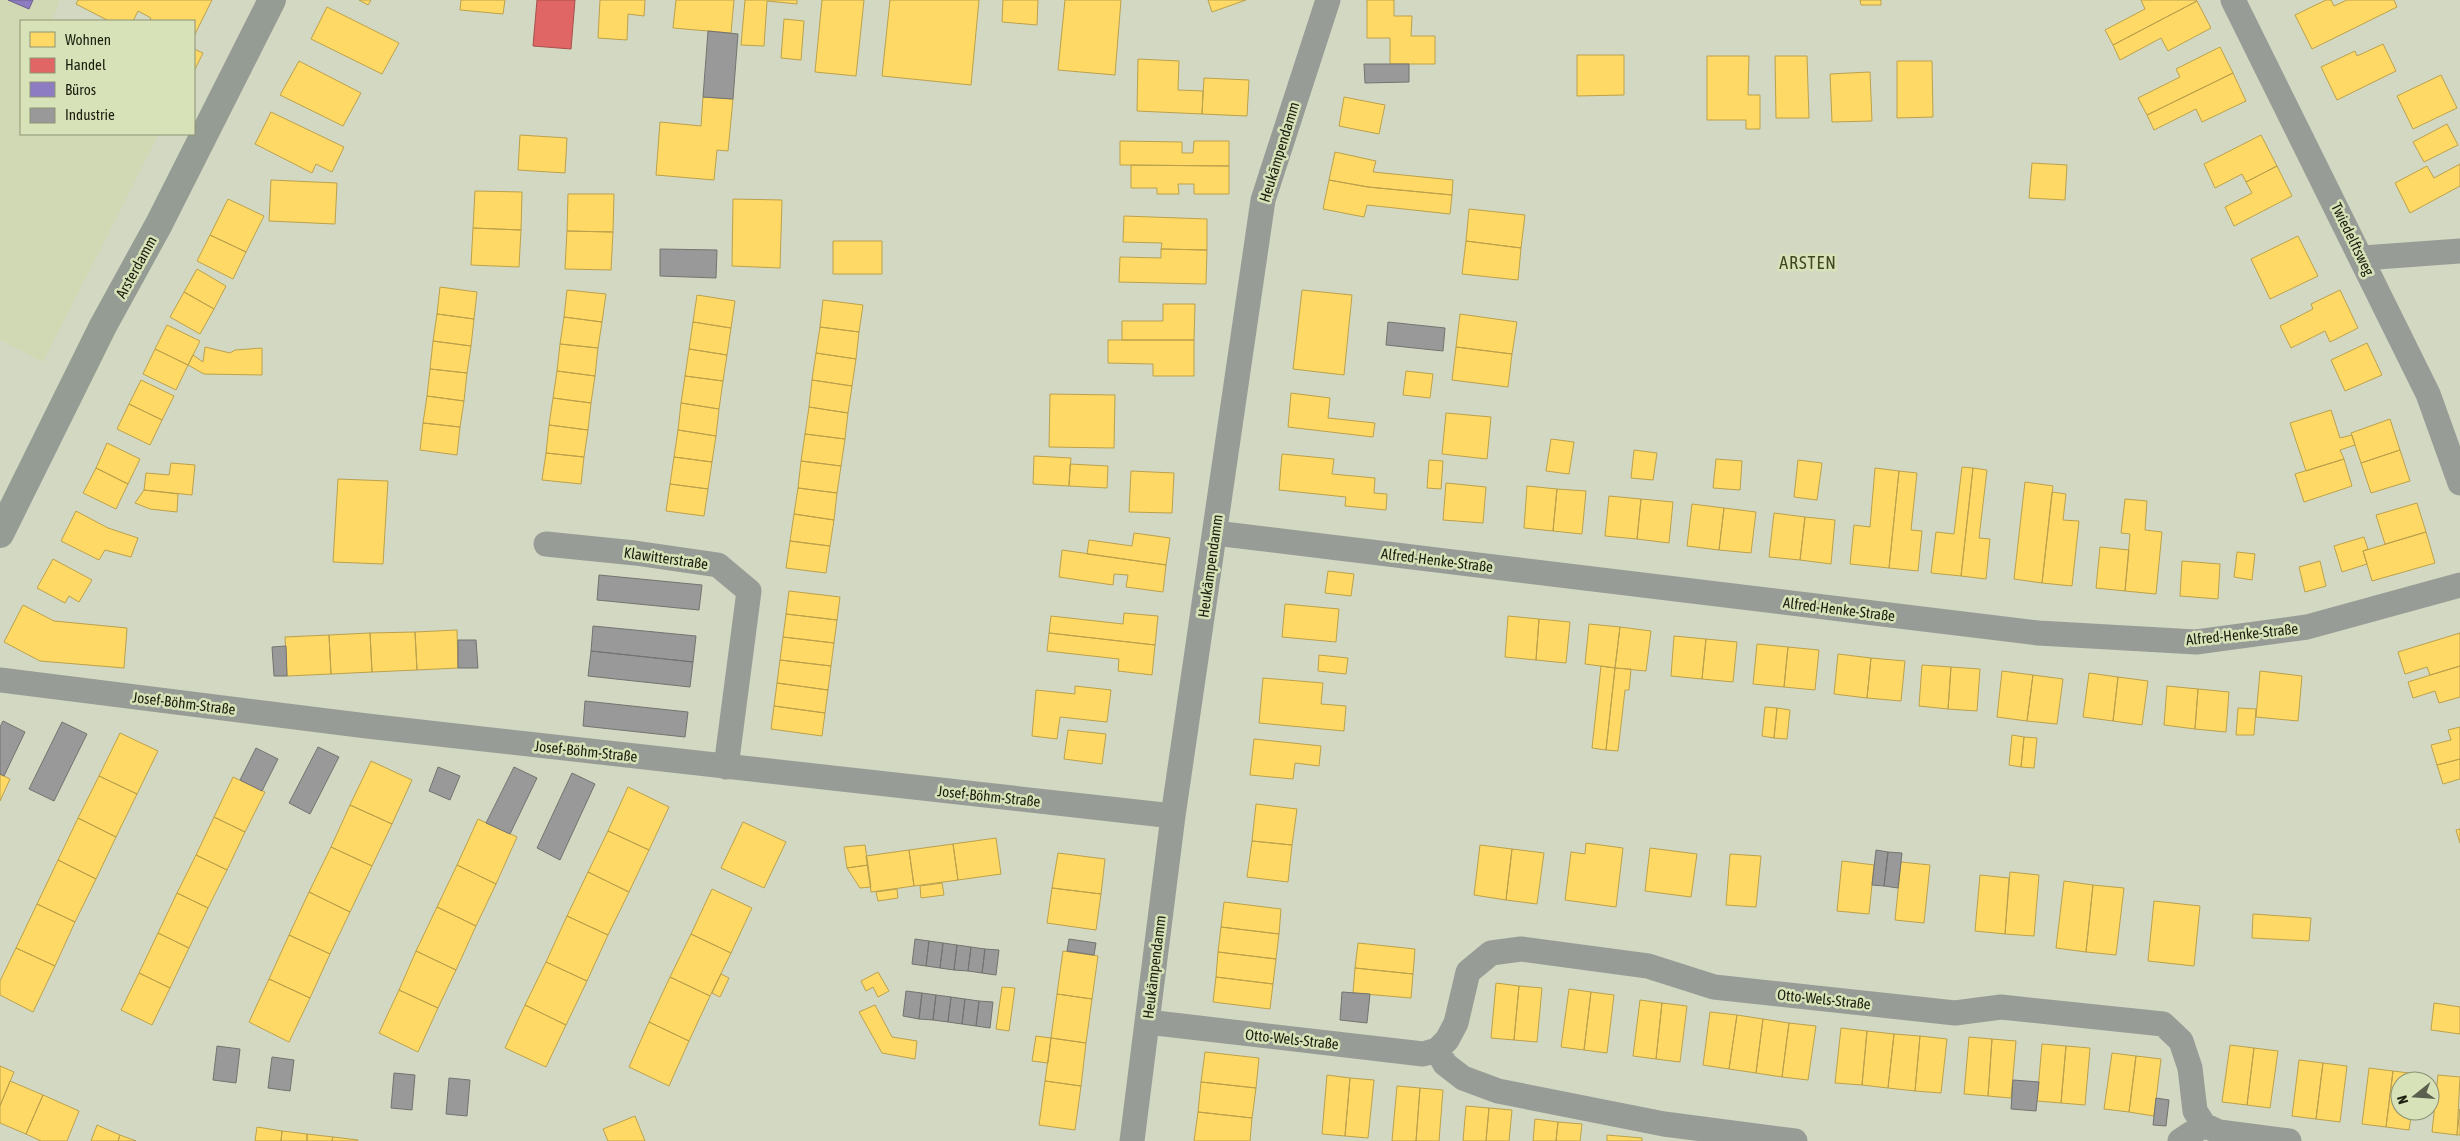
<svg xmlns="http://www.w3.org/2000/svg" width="2460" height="1141" viewBox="0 0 2460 1141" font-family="'Asap Condensed',sans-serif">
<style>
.built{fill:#d0d9b4}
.homes{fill:#ffd966;stroke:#bba14c}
.shops{fill:#e06666;stroke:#a5514c}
.offices{fill:#8e7cc3;stroke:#6c608d}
.industry{fill:#999;stroke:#737470}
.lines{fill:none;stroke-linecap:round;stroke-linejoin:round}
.street{stroke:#979d96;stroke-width:25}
.secondary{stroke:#959c93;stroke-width:28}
.labels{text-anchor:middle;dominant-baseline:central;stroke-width:5;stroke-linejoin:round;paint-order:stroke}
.street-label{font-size:15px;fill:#1b1f0f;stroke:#d8e2b8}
.quarter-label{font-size:18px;letter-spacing:1px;fill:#3f4622;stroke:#d8e2b8}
</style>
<rect width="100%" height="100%" fill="#d3d8c2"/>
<path class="built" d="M0 0H60L52 21H21V134H159L43 362 0 340Z"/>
<path class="homes" d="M78 0H212L194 36V21H150L151 18 138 11 133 21H109L76 4Z
M359 0H371L368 5Z
M461 0H505L503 14 460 10Z
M600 0H645L644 16 628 14 627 40 598 38Z
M676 0H734L731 33 673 28Z
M745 0H797V4L767 1 764 46 741 45Z
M822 0H864L856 76 815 72Z
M890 0H979L971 85 882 76Z
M1003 0H1038L1037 25 1002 22Z
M1065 0H1121L1115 75 1058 70Z
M1208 0H1246L1212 12Z
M1367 0H1394V16H1412L1411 36H1435V64H1390V38H1367Z
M1860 0H1881V5H1861Z
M2141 0H2196L2197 1 2113 45 2105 30 2145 9Z
M2326 0H2331L2334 6 2347 0H2394L2397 7 2312 49 2295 15Z
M2197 1 2211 28 2168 51 2161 38 2120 60 2113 45Z
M327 7 399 43 382 74 311 39Z
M784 19 804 21 801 60 781 58Z
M2383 44 2396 71 2337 100 2321 67 2355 51 2357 56Z
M2220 47 2233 73 2147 115 2138 98 2180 77 2176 69Z
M194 49 203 53 194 71Z
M1577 55H1624V95L1577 96Z
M1707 56H1749L1748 95H1760V129H1746V120H1707Z
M1775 56H1807L1809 118H1776Z
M1138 59 1179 61 1178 90 1203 91 1202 114 1137 111Z
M299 61 361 93 343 126 280 95Z
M1897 61H1932L1933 117 1897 118Z
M1870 72 1872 121 1832 122 1830 74Z
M2233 73 2246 101 2202 122 2196 109 2154 130 2147 115Z
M2441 75 2457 108 2413 129 2397 96Z
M1204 78 1249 80 1247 116 1202 114Z
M703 97 733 99 728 151 717 150 714 180 656 175 660 122 701 126Z
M1344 97 1385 105 1379 134 1339 126Z
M271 112 344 147 332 172 316 164 312 173 255 144Z
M2447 124 2458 145 2424 162 2413 142Z
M520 135 567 138 565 173 518 170Z
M2261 135 2277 166 2246 182 2242 174 2215 188 2204 164Z
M1120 141 1182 142V153H1193L1194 141H1229V166L1120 165Z
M1335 152 1376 161 1373 172 1453 180 1452 195 1368 187 1329 180Z
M2032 163 2067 165 2065 200 2029 198Z
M2460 164V186L2410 213 2395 183 2427 166 2434 178Z
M1131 165 1229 166V194H1194V184H1178L1179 194H1157V188H1131Z
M2277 166 2292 196 2234 226 2225 207 2252 193 2246 182Z
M271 180 337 183 335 224 269 221Z
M1329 180 1368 187 1452 195 1450 214 1367 205 1364 217 1323 209Z
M475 191 522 192 521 230 473 228Z
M568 194H614L613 232 567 231Z
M228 199 264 216 246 252 210 235Z
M733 199 782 200 780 268 732 266Z
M1469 209 1525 215 1521 248 1466 241Z
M1124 216 1207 219V250L1161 249 1162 243 1123 242Z
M473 228 521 230 519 267 471 265Z
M567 231 613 232 611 270 565 269Z
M210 235 246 252 233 279 197 261Z
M2298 236 2318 276 2270 299 2251 259Z
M833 241H882V274H833Z
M1466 241 1521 248 1518 280 1462 274Z
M1161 249 1207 250 1206 284 1119 282 1120 257 1161 258Z
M197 269 226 286 214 309 184 292Z
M440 287 477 292 474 319 437 314Z
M567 290 606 294 602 322 564 317Z
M1302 290 1352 295 1344 375 1293 369Z
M2340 290 2358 328 2330 342 2325 331 2291 348 2280 326 2313 309 2311 304Z
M184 292 214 309 200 334 170 317Z
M697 295 735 301 731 328 693 322Z
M823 300 863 305 859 332 820 327Z
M1163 304H1195L1194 340H1122V321H1163Z
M437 314 474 319 471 346 433 341Z
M1460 314 1517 322 1512 354 1456 347Z
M564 317 602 322 598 348 560 344Z
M693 322 731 328 727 355 689 349Z
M167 325 200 341 188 365 155 349Z
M820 327 859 332 856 359 816 353Z
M1108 340H1194V376H1153V364L1108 363Z
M433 341 471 346 467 373 430 369Z
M2367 343 2382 375 2345 391 2331 360Z
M560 344 598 348 595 376 557 371Z
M205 347 230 353 235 350 262 348V375L204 374 188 365 193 355 203 362Z
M1456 347 1512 354 1508 387 1452 380Z
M155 349 188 365 176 390 143 374Z
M689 349 727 355 723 381 685 376Z
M816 353 856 359 852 386 812 380Z
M430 369 467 373 464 401 427 396Z
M557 371 595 376 591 403 553 398Z
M1406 371 1433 374 1430 398 1403 395Z
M685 376 723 381 719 409 681 403Z
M141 380 174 396 162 420 129 404Z
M812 380 852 386 848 413 809 407Z
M1291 393 1330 398 1328 418 1375 423 1373 437 1288 427Z
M1050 394 1115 395 1114 448 1049 447Z
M427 396 464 401 460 427 423 423Z
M553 398 591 403 588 430 549 425Z
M681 403 719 409 716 436 678 430Z
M129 404 162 420 150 445 117 429Z
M809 407 848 413 845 439 805 434Z
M2331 410 2340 438 2352 435 2355 445 2340 450 2344 459 2306 471 2290 423Z
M1446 413 1491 417 1487 459 1442 454Z
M2390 419 2400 450 2361 463 2351 433Z
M423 423 460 427 457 455 420 450Z
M549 425 588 430 584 457 546 453Z
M678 430 716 436 712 462 674 457Z
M805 434 845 439 841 466 801 461Z
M1551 439 1574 442 1569 474 1546 471Z
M107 443 140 459 128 484 96 468Z
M1634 450 1657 453 1653 480 1631 478Z
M2400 450 2410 481 2371 493 2361 463Z
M546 453 584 457 581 484 542 480Z
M1282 454 1334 459 1332 474 1375 478 1374 493 1387 494 1386 510 1345 506 1346 497 1279 490Z
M1034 456 1071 458 1069 486 1033 484Z
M674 457 712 462 708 489 670 484Z
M1716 459 1742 461 1740 490 1713 488Z
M2344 459 2352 486 2304 502 2295 474Z
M1429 460 1443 461 1441 489 1427 488Z
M1798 460 1822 463 1817 500 1794 497Z
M801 461 841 466 837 493 798 488Z
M171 463 195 465 192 495 144 490 146 473 169 475Z
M1070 464 1108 466 1107 488 1069 486Z
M1962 467 1973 468 1961 576 1931 573 1936 532 1954 534Z
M96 468 128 484 116 509 83 493Z
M1875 468 1899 471 1889 568 1850 564 1854 525 1870 527Z
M1973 468 1987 470 1979 538 1990 539 1986 579 1961 576Z
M1131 471 1174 473 1172 513 1129 512Z
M1899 471 1917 473 1911 530 1922 531 1918 571 1889 568Z
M338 479 388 481 383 564 333 562Z
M2025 482 2053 486 2042 583 2014 579Z
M1446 483 1486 487 1483 523 1443 520Z
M670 484 708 489 704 516 666 511Z
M1527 486 1557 489 1553 531 1524 528Z
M798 488 837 493 834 520 794 514Z
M1557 489 1586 491 1582 534 1553 531Z
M144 490 178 494 177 512 150 509 135 503Z
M2052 492 2066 494 2063 520 2079 521 2072 586 2042 583Z
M1609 496 1641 499 1637 539 1605 536Z
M1641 499 1673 502 1669 543 1637 539Z
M2125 499 2147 501 2145 530 2162 532 2156 594 2125 591 2130 534 2121 533Z
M2417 503 2426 532 2385 544 2376 515Z
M1692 504 1724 508 1719 550 1687 546Z
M1724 508 1756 512 1751 553 1719 550Z
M76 511 108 528 138 538 131 557 105 550 99 560 61 541Z
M1774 513 1805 517 1800 560 1769 557Z
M794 514 834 520 830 546 790 541Z
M1805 517 1835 520 1831 564 1800 560Z
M2426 532 2435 563 2372 581 2363 551Z
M1134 533 1170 538 1166 565 1087 554 1089 540 1132 546Z
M2364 537 2368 549 2363 551 2367 564 2342 572 2334 546Z
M790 541 830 546 826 573 786 568Z
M2100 547 2129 550 2125 591 2096 588Z
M1062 550 1166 565 1163 592 1126 587 1128 575 1114 574 1113 585 1059 577Z
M2237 552 2255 554 2252 580 2234 577Z
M53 559 92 580 79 602 69 596 65 603 37 588Z
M2182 561 2220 564 2218 599 2180 596Z
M2320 561 2326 586 2305 592 2299 567Z
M1328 571 1354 574 1351 596 1325 593Z
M789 591 840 597 837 620 786 614Z
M1285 604 1339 609 1336 642 1282 637Z
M23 605 54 621 127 628 124 668 40 661 4 642Z
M1124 613 1158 616 1155 645 1049 633 1051 616 1123 624Z
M786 614 837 620 834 643 783 637Z
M1508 616 1539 619 1536 660 1505 657Z
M1539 619 1570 622 1566 663 1536 660Z
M1589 624 1620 627 1615 668 1585 664Z
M1620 627 1651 631 1646 671 1615 668Z
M457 630 458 668 417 670 415 632Z
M415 632 417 670 372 672 370 633Z
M370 633 372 672 331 674 329 635Z
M1049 633 1155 645 1152 675 1118 671 1119 659 1047 651Z
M2460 633V666L2430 675 2427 667 2405 674 2398 652Z
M329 635 331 674 287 676 285 637Z
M1674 636 1706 639 1702 679 1671 676Z
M783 637 834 643 831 666 780 660Z
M1706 639 1737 642 1733 682 1702 679Z
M1757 644 1788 647 1784 687 1753 684Z
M1788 647 1819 650 1815 690 1784 687Z
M1838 654 1871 658 1867 698 1834 694Z
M1319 655 1348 658 1346 674 1318 671Z
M1871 658 1905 661 1901 701 1867 698Z
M780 660 831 666 828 690 777 683Z
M1922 665 1951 667 1948 709 1919 706Z
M1601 666 1615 668 1606 750 1592 748Z
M2460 666V697L2439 703 2435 691 2413 698 2408 682Z
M1951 667 1980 669 1977 711 1948 709Z
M1615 668 1631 669 1629 690H1625L1618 751 1606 750Z
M2002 671 2033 675 2027 721 1997 717Z
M2260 671 2302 676 2298 721 2256 717Z
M2089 673 2118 677 2113 721 2083 717Z
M2033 675 2063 679 2057 724 2027 721Z
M2118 677 2148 681 2142 725 2113 721Z
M1263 678 1323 683 1321 704 1346 706 1344 731 1259 723Z
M777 683 828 690 825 713 774 706Z
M1075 686 1111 690 1107 722 1060 717 1057 739 1032 736 1036 690 1075 694Z
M2167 686 2198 689 2195 729 2164 725Z
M2198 689 2229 692 2226 732 2195 729Z
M774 706 825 713 822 736 771 729Z
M1765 707 1777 708 1774 738 1762 736Z
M1777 708 1790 710 1787 739 1774 738Z
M2238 708 2256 709 2254 735H2236Z
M2460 727V759L2437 765 2431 745 2451 740 2448 730Z
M1068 730 1106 734 1102 764 1064 759Z
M120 733 158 751 137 794 99 776Z
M2012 735 2024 737 2021 767 2009 765Z
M2024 737 2037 738 2034 768 2021 767Z
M1254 739 1321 746 1319 766 1295 763 1293 779 1250 775Z
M2460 759V779L2443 784 2437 765Z
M371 761 412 780 392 824 350 805Z
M0 774 10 779 0 801Z
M99 776 137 794 116 837 78 818Z
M233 777 265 792 245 832 214 817Z
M628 787 669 807 649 850 608 831Z
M1256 804 1297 809 1292 845 1252 841Z
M350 805 392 824 372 866 331 847Z
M214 817 245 832 227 870 196 855Z
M78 818 116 837 96 879 58 860Z
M478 819 517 837 496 884 457 865Z
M743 822 786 842 764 888 721 868Z
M2460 829V843L2456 830Z
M608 831 649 850 629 892 588 872Z
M996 838 1001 874 958 880 953 844Z
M1252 841 1292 845 1288 882 1247 877Z
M1586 843 1623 848 1616 907 1565 900 1571 852 1585 854Z
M953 844 958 880 914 886 909 850Z
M865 845 868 865 847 868 844 847Z
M1480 845 1512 849 1506 900 1474 895Z
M331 847 372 866 350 912 309 892Z
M1650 848 1697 854 1691 897 1645 891Z
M1512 849 1544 853 1537 904 1506 900Z
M909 850 914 886 871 892 866 856Z
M1058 853 1105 859 1101 894 1052 888Z
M1730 854 1761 856 1756 907 1726 905Z
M196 855 227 870 208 908 177 893Z
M58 860 96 879 75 922 37 904Z
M1842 861 1874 865 1869 914 1837 911Z
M1901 862 1930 865 1924 923 1895 920Z
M457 865 496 884 476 926 437 907Z
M868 865 871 887 860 888 847 868Z
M588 872 629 892 608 935 567 916Z
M2010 872 2039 875 2034 936 2005 934Z
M1980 875 2009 878 2005 934 1975 931Z
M2064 881 2093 885 2086 952 2056 948Z
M942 883 944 895 921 898 920 886Z
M2093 885 2124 888 2116 955 2086 952Z
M1052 888 1101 894 1096 930 1047 923Z
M712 889 752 908 731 953 691 934Z
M897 889 898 898 878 901 876 892Z
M309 892 350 912 330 954 289 935Z
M177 893 208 908 189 948 158 933Z
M2154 901 2200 906 2194 966 2148 961Z
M1224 902 1281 909 1279 934 1221 927Z
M37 904 75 922 55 966 16 948Z
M437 907 476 926 456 970 416 951Z
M2253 914 2311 918 2309 941 2252 938Z
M567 916 608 935 587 981 546 962Z
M1221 927 1279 934 1276 959 1218 952Z
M158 933 189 948 170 988 139 973Z
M691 934 731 953 710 996 670 977Z
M289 935 330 954 310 998 269 979Z
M1358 943 1415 949 1413 974 1355 968Z
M16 948 55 966 33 1012 0 995V981Z
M416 951 456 970 438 1008 399 990Z
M1063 951 1098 956 1092 999 1057 994Z
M1218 952 1276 959 1273 984 1216 977Z
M546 962 587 981 566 1025 525 1005Z
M1355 968 1413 974 1411 998 1353 993Z
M878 972 889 991 878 997 873 987 866 991 861 981Z
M139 973 170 988 152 1025 121 1010Z
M721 974 729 978 720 997 712 993Z
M670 977 710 996 689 1041 649 1022Z
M1216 977 1273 984 1270 1009 1213 1002Z
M269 979 310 998 289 1042 249 1022Z
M1496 983 1519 986 1514 1040 1491 1038Z
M1519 986 1542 988 1537 1042 1514 1040Z
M1002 987 1015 988 1009 1031 996 1029Z
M1569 989 1591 992 1584 1050 1561 1047Z
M399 990 438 1008 418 1052 379 1033Z
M1591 992 1614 995 1607 1053 1584 1050Z
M1057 994 1092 999 1086 1043 1051 1038Z
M1640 1000 1662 1003 1656 1059 1633 1056Z
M1662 1003 1687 1006 1680 1062 1656 1059Z
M2434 1003 2460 1007V1034L2431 1030Z
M525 1005 566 1025 546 1067 505 1048Z
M875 1005 892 1037 917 1041 915 1059 882 1053 859 1012Z
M1710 1012 1737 1015 1729 1069 1703 1065Z
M1737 1015 1763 1019 1756 1073 1729 1069Z
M1763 1019 1789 1023 1782 1077 1756 1073Z
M649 1022 689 1041 669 1086 629 1067Z
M1789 1023 1816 1026 1808 1080 1782 1077Z
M1841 1028 1867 1031 1862 1085 1835 1083Z
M1867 1031 1894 1034 1888 1088 1862 1085Z
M1894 1034 1920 1036 1915 1091 1888 1088Z
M1036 1036 1051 1038 1048 1063 1032 1061Z
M1920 1036 1947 1039 1941 1093 1915 1091Z
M1969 1037 1992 1039 1988 1096 1964 1094Z
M1051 1038 1086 1043 1081 1086 1045 1081Z
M1992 1039 2016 1041 2011 1098 1988 1096Z
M2042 1044 2066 1046 2061 1103 2037 1101Z
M2230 1045 2254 1048 2247 1105 2222 1102Z
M2066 1046 2090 1048 2085 1105 2061 1103Z
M2254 1048 2278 1051 2270 1108 2247 1105Z
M1205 1052 1259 1058 1256 1088 1201 1082Z
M2112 1053 2136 1056 2129 1112 2104 1109Z
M2136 1056 2161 1059 2154 1116 2129 1112Z
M2299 1060 2323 1063 2316 1119 2292 1116Z
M2323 1063 2347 1066 2340 1122 2316 1119Z
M0 1066 14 1072 0 1106Z
M2369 1068 2393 1071 2386 1127 2362 1124Z
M2393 1071 2417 1074 2416 1081H2400V1111H2412L2409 1130 2386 1127Z
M1327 1075 1350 1078 1345 1136 1322 1134Z
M2438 1075 2460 1077 2457 1135 2432 1132Z
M1350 1078 1374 1080 1368 1138 1345 1136Z
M10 1081 43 1095 26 1134 0 1123V1106Z
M1045 1081 1081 1086 1075 1130 1039 1125Z
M1201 1082 1256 1088 1252 1118 1198 1112Z
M1397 1086 1420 1088 1416 1141H1392Z
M1420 1088 1443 1090 1439 1141H1416Z
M43 1095 79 1111 67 1141H41L26 1134Z
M1466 1106 1489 1108 1486 1141H1463Z
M1489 1108 1512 1110 1509 1141H1486Z
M2460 1109V1135H2457Z
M1198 1112 1252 1118 1250 1141H1194Z
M635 1116 645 1141H608L603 1129Z
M1535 1119 1558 1122 1556 1141H1533Z
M1558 1122 1582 1124 1580 1141H1556Z
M97 1125 120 1135 118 1141H91Z
M257 1127 282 1131 281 1141H255Z
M282 1131 307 1134V1141H281Z
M307 1134 333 1137 332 1141H307Z
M120 1135 136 1141H118Z
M1607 1135 1642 1138V1141H1607Z
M333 1137 358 1140V1141H332Z"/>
<path class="shops" d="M537 0H575L571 49 533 46Z"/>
<path class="offices" d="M8 0H33L29 9Z"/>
<path class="industry" d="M708 31 738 34 733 99 703 97Z
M1364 64H1409V82L1365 83Z
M660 249 717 250 716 278 660 276Z
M1388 322 1445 328 1443 351 1386 345Z
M599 575 702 585 699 610 597 600Z
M593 626 696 636 693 662 591 651Z
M458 640H476L478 668H458Z
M286 646 287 676H274L272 647Z
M591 651 693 662 690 687 588 676Z
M585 701 688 712 685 737 583 726Z
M3 721 25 732 4 776 0 774V727Z
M62 722 87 734 54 801 29 789Z
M318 747 339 757 310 814 289 803Z
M256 748 278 759 262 791 240 780Z
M438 767 460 776 450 800 429 791Z
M514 767 537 778 510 834 486 823Z
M572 773 595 784 560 860 537 848Z
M1876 850 1888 852 1884 886 1872 885Z
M1888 852 1902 853 1898 888 1884 886Z
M915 939 929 941 926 966 912 964Z
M1069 939 1096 943 1094 955 1067 951Z
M929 941 943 943 940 968 926 966Z
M943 943 957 945 954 970 940 968Z
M957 945 971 947 968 971 954 970Z
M971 947 985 949 982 973 968 971Z
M985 949 999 950 996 975 982 973Z
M906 991 922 993 919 1019 903 1016Z
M1342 992 1370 994 1367 1023 1340 1020Z
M922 993 936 995 933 1020 919 1019Z
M936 995 951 997 948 1022 933 1020Z
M951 997 965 999 962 1024 948 1022Z
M965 999 979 1001 976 1026 962 1024Z
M979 1001 993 1002 990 1028 976 1026Z
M217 1046 240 1049 236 1083 213 1080Z
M272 1057 294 1060 290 1091 268 1088Z
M394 1073 415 1075 412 1110 391 1108Z
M449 1078 470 1080 467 1116 446 1114Z
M2013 1080 2039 1082 2036 1111 2011 1109Z
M2156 1098 2169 1100 2166 1126 2153 1125Z"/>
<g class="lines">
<path class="street" d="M2233 0 2428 394 2460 483
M2363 258 2460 251
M1215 533 2038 633 2196 642 2307 627 2460 585
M546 544 635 553 718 565 749 591 726 767
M0 680 367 726 1173 816
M1147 1022 1423 1054 1437 1050 1447 1040 1456 1023 1468 972 1491 953 1521 949 1648 966 1714 987 1955 1013 2001 1007 2163 1024 2181 1041 2190 1068 2195 1111 2204 1125 2219 1132 2289 1141
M1437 1050 1445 1064 1463 1078 1498 1091 1664 1124 1795 1141
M1132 1141 1173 816 1263 200 1328 0
M2180 1141 2204 1125"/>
<path class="secondary" d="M0 534 103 326 159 224 272 0"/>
</g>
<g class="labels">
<g class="street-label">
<text transform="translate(1279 152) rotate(-73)">Heukämpendamm</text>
<text transform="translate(2353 239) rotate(64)">Twiedelftsweg</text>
<text transform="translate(136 267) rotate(-61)">Arsterdamm</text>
<text transform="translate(666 558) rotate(8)">Klawitterstraße</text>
<text transform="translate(1437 560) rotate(7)">Alfred-Henke-Straße</text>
<text transform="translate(1210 566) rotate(-82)">Heukämpendamm</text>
<text transform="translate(1839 609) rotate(7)">Alfred-Henke-Straße</text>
<text transform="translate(2242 634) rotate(-6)">Alfred-Henke-Straße</text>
<text transform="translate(184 703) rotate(7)">Josef-Böhm-Straße</text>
<text transform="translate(586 751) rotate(6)">Josef-Böhm-Straße</text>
<text transform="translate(989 796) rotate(6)">Josef-Böhm-Straße</text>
<text transform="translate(1154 967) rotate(-83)">Heukämpendamm</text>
<text transform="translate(1824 999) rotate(6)">Otto-Wels-Straße</text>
<text transform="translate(1292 1039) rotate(6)">Otto-Wels-Straße</text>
</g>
<g class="quarter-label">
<text x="1808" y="262">ARSTEN</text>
</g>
</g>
<rect x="20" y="20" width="175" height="115" fill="#d8e2b8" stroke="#8c9474"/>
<rect x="30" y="32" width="25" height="15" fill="#ffd966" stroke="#8c9474"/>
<text x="65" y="45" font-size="15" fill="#1b1f0f">Wohnen</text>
<rect x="30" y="58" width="25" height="15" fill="#e06666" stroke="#8c9474"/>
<text x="65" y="70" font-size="15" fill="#1b1f0f">Handel</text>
<rect x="30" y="82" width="25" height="15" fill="#8e7cc3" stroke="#8c9474"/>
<text x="65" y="95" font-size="15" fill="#1b1f0f">Büros</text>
<rect x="30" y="108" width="25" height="15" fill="#999999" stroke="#8c9474"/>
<text x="65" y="120" font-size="15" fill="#1b1f0f">Industrie</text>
<g transform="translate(2415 1096) rotate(253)"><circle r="24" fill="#d8e2b8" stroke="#8c9474"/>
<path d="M0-4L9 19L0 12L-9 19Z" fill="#5b604e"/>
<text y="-8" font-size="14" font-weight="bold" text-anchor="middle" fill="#1b1f0f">N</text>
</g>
</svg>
